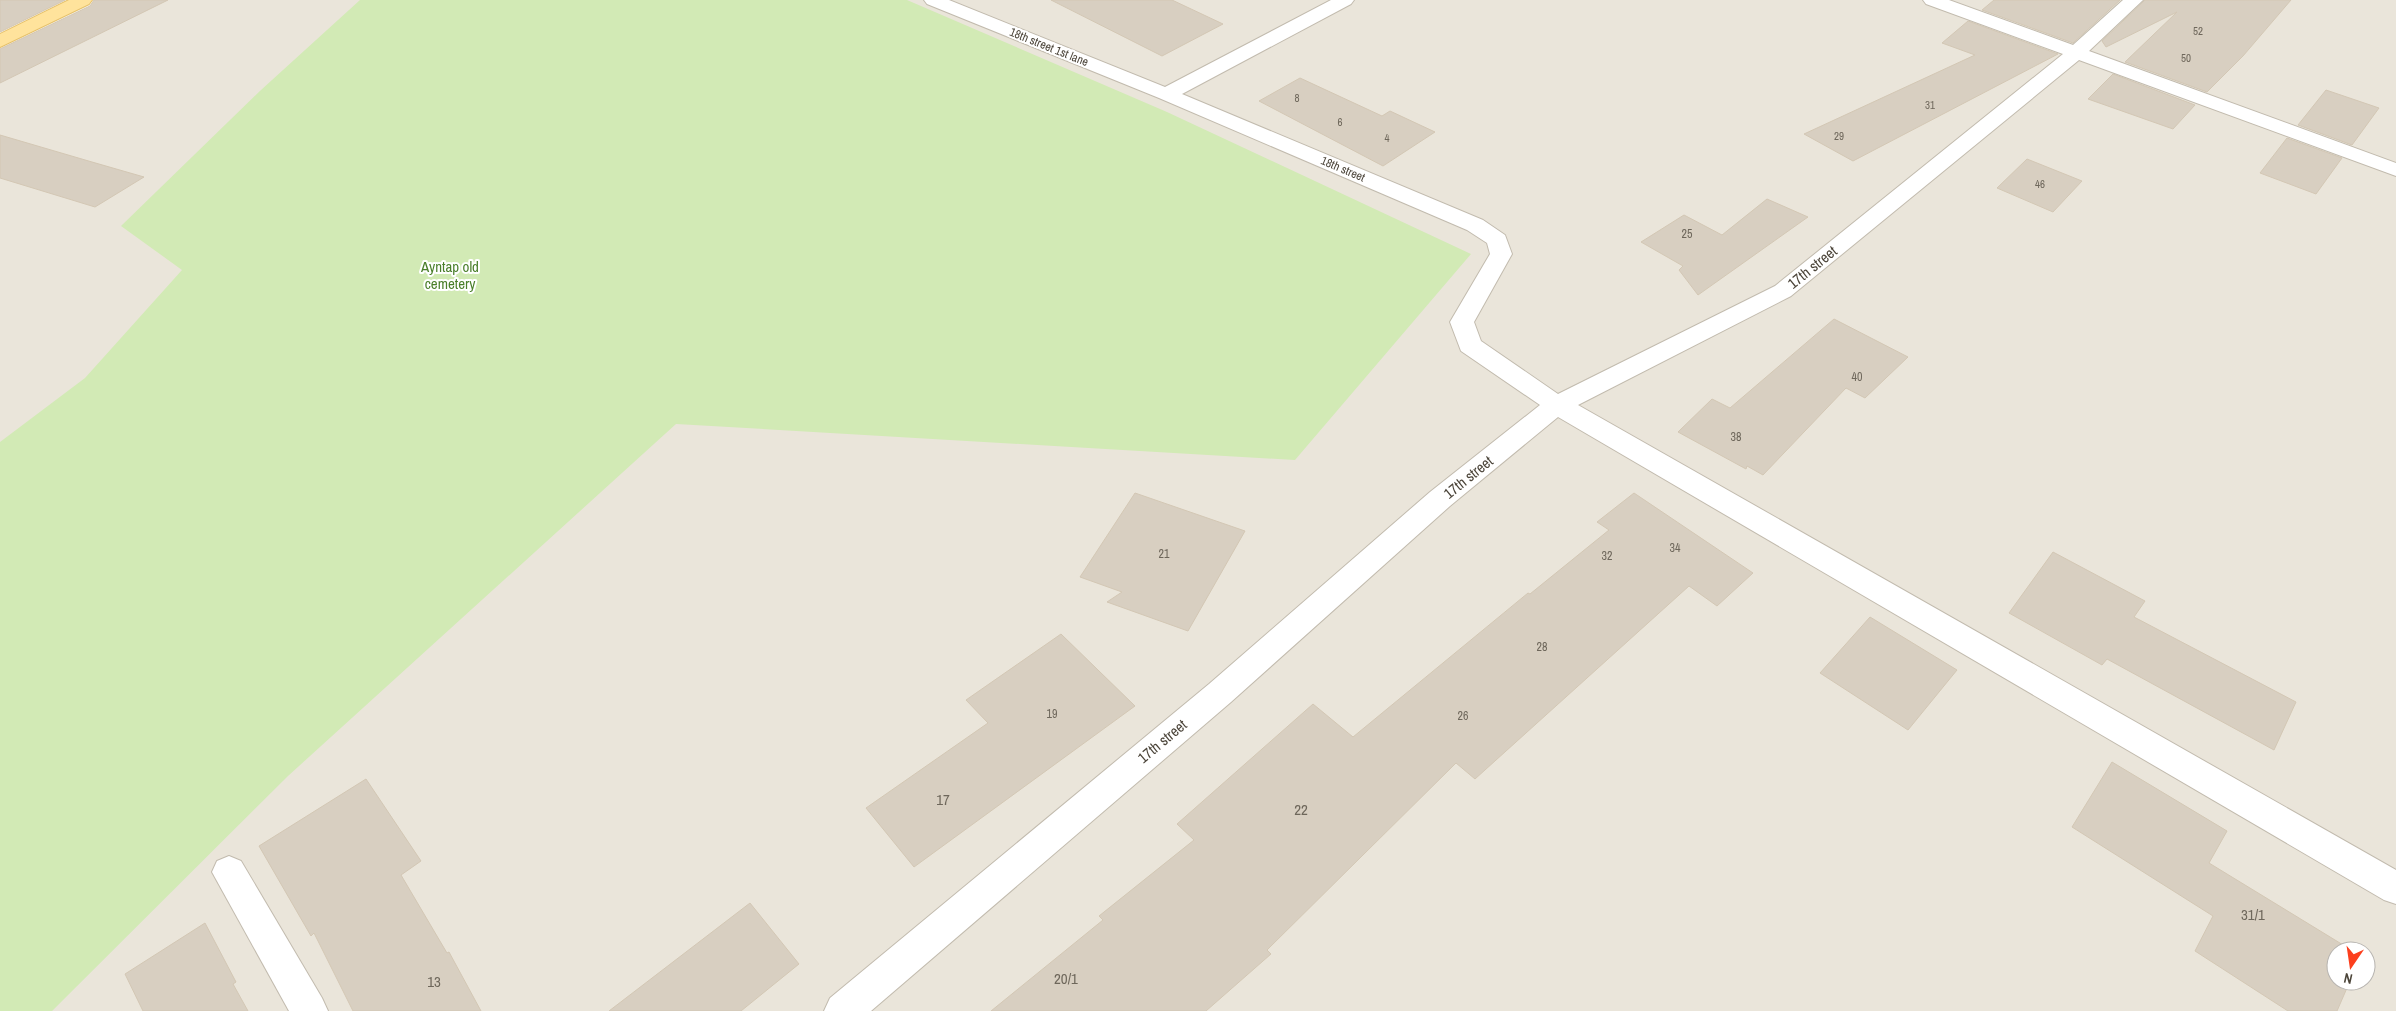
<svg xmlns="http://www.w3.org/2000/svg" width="2396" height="1011" viewBox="0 0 2396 1011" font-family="'Archivo Narrow',sans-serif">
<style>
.residential{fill:#eae5da;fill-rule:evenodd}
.green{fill:#d2eab5}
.building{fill:#d8cfc1;stroke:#d3c7b4}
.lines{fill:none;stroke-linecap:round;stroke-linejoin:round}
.lane-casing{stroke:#c2bbae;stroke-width:2}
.street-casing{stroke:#c2bbae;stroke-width:2}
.primary-casing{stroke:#e6c16a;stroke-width:2}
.lane{fill:#fff;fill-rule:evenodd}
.street{fill:#fff;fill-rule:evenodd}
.primary{fill:#ffe39c;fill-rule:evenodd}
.labels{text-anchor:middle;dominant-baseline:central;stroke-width:4;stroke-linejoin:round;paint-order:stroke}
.far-number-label{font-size:11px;fill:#6e675b}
.far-street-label{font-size:12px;fill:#4b4439;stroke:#fff}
.number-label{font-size:12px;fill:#6e675b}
.park-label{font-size:15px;fill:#4a7f2a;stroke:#fff}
.street-label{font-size:15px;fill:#4b4439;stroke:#fff}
.near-number-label{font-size:15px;fill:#6e675b}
</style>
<rect width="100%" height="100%" fill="#f6f3ec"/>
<path class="residential" d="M112 0H2396V1011H0V58ZM2336 951H2366V981H2336Z"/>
<path class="green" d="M360 0H907L1167 112 1471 254 1295 460 676 424 288 776 52 1011H0V442L85 378 182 270 121 226 261 90Z"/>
<path class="building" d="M0 0H65L0 32Z
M94 0H168L0 83V49L90 6Z
M1051 0H1172L1223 24 1162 56Z
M1994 0H2120L2073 43 1982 10Z
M2145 0H2291L2243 56 2207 92 2125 62 2177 12 2106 47 2102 41Z
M1968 21 2058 54 1853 161 1804 134 1975 55 1942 43Z
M2113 74 2195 105 2173 129 2088 99Z
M1300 78 1382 116 1390 111 1435 132 1383 166 1259 101Z
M2326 90 2379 108 2352 145 2298 125Z
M0 135 92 162 144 177 95 207 0 178Z
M2287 138 2342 158 2316 194 2260 173Z
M2027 159 2082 181 2053 212 1997 188Z
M1767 199 1808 217 1698 295 1679 270 1683 266 1641 242 1684 215 1722 235Z
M1834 319 1908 357 1865 398 1846 388 1763 475 1747 466 1746 469 1678 432 1712 399 1730 408Z
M1135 493 1245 531 1188 631 1107 602 1122 592 1080 577Z
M1634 493 1753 573 1717 606 1689 586 1475 779 1456 763 1267 950 1271 954 1206 1011H991L1103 920 1099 916 1194 840 1177 824 1313 704 1353 737 1528 593 1530 594 1609 530 1597 522Z
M2053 552 2145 601 2134 617 2296 702 2274 750 2107 659 2102 665 2009 613Z
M1870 617 1957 670 1908 730 1820 673Z
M1061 634 1135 706 914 867 866 808 988 723 966 700Z
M2112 762 2227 831 2209 863 2353 951H2336V981H2350L2337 1011H2288L2195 951 2213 916 2072 827Z
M366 779 421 861 401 875 447 953 449 952 481 1011H353L314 933 311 936 259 846Z
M750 903 799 964 741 1011H609Z
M205 923 236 982 233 984 248 1011H143L125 974Z"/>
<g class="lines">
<defs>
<path id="lane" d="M229 856 241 861 322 998 328 1011H289L212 872 217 861Z"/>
<path id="street" d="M924 0H949L1165 87 1331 0H1354L1351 4 1182 94 1483 220 1505 235 1512 254 1474 322 1481 341 1558 394 1775 286 2063 54 1926 4 1923 0H1949L2073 45 2123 0H2143L2089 51 2396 163V176L2079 60 1791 296 1578 405 2396 870V904L2384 900 1558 417 1450 506 1231 702 871 1011H824L830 998 1209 684 1430 492 1540 405 1461 351 1450 322 1490 254 1487 243 1467 230 1159 98 927 4Z"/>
<path id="primary" d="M69 0H92L89 4 0 47V34Z"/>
</defs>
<use href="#lane" class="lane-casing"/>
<use href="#street" class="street-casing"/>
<use href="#primary" class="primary-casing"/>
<use href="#lane" class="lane"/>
<use href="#street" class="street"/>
<use href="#primary" class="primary"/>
</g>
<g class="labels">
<g class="far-number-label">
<text x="2198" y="31">52</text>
<text x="2186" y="58">50</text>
<text x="1297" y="98">8</text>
<text x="1930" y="105">31</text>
<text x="1340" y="122">6</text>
<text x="1839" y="136">29</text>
<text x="1387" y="138">4</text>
<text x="2040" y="184">46</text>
</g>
<g class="far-street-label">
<text transform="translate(1049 47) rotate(22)">18th street 1st lane</text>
<text transform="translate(1343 169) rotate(23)">18th street</text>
</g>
<g class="number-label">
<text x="1687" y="234">25</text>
<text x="1857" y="377">40</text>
<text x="1736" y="437">38</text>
<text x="1675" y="548">34</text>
<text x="1164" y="554">21</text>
<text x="1607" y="556">32</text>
<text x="1542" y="647">28</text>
<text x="1052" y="714">19</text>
<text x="1463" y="716">26</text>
</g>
<g class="park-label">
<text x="450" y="266">Ayntap old<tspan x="450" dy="17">cemetery</tspan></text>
</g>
<g class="street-label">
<text transform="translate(1812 267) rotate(-39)">17th street</text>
<text transform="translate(1468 477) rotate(-39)">17th street</text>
<text transform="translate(1162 741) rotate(-40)">17th street</text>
</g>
<g class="near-number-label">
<text x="943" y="799">17</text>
<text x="1301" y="809">22</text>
<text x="2253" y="914">31/1</text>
<text x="1066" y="978">20/1</text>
<text x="434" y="981">13</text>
</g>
</g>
<g transform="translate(2351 966) rotate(193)"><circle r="24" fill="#ffffff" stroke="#b7b4b0"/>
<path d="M0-4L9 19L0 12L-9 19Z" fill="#fc3f1d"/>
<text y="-8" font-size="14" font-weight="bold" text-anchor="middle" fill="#4b4439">N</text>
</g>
</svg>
